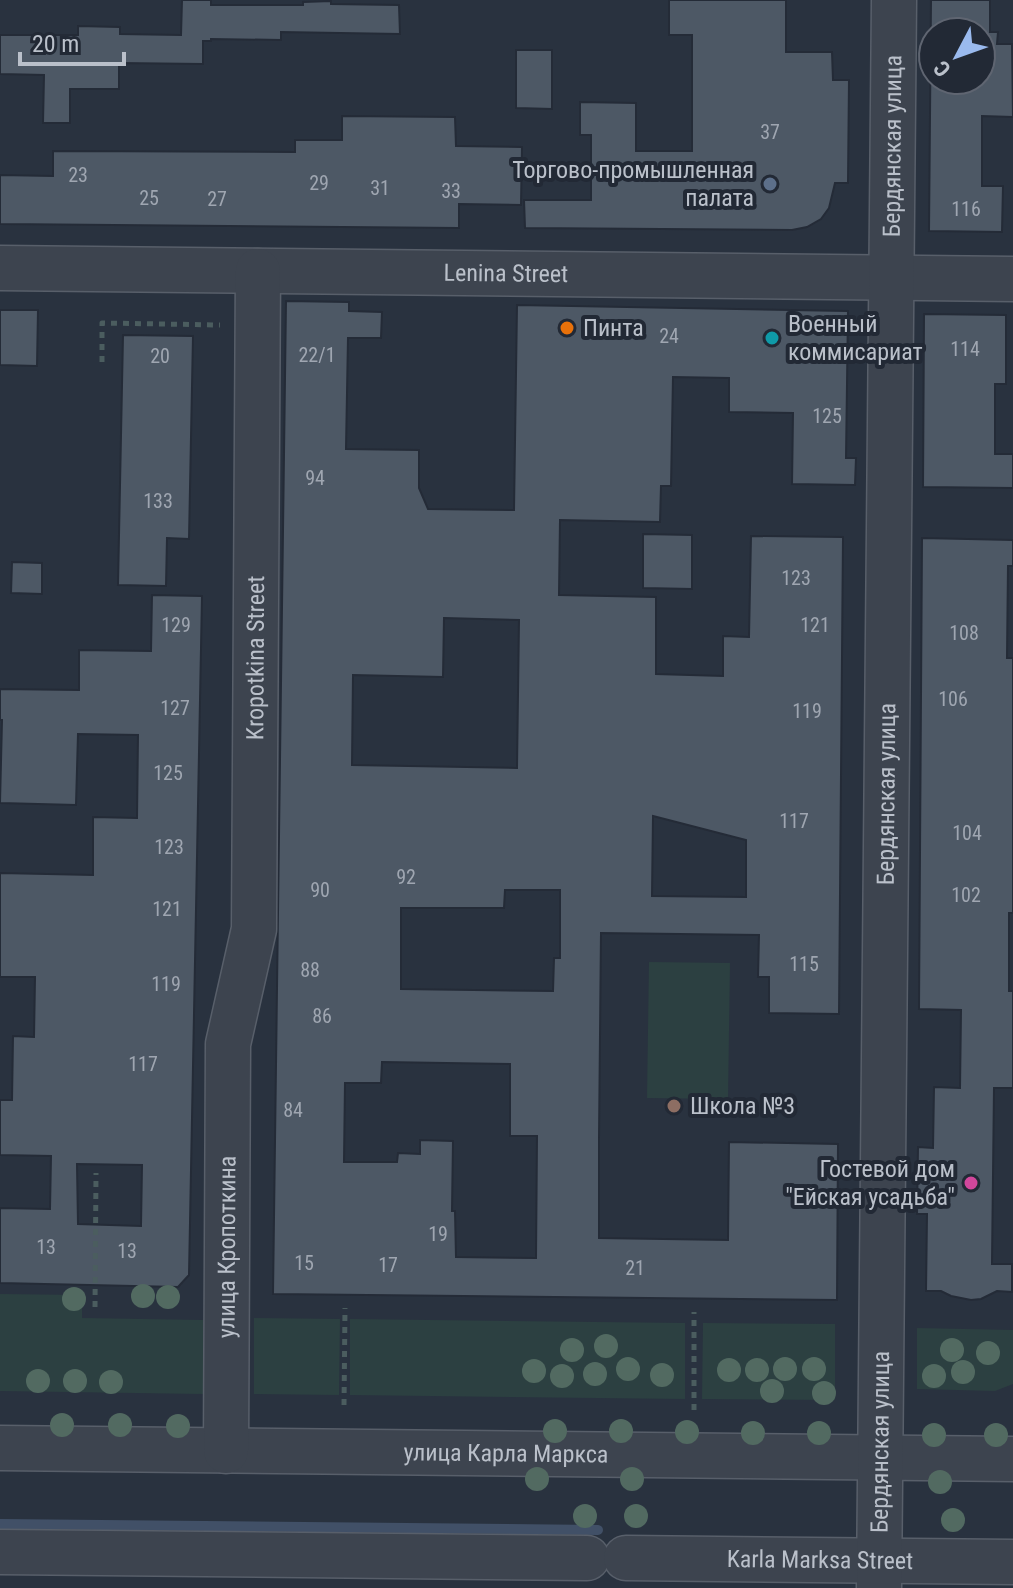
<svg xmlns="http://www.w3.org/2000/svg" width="1013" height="1588" viewBox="0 0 1013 1588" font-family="'Roboto Condensed',sans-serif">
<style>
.green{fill:#2c4041}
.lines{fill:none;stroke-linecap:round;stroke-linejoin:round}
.stream{stroke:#415067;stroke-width:10}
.building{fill:#4d5865;stroke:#242b37;stroke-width:2;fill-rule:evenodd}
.minor-casing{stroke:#585f6a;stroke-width:47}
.path{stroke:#4b5d5f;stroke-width:5;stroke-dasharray:6 6;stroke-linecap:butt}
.minor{stroke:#3d444f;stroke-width:44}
.tree{fill:#526a61}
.service-dot{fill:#5c6f8a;stroke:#222935;stroke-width:3}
.food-dot{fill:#e8710a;stroke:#222935;stroke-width:3}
.culture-dot{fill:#0f9aa8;stroke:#222935;stroke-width:3}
.education-dot{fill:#8d6e63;stroke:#222935;stroke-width:3}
.hotel-dot{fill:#d1479c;stroke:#222935;stroke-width:3}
.labels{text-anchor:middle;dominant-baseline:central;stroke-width:8;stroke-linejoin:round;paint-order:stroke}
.number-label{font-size:20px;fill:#9fa6b1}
.street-label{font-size:24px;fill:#bac0ca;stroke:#222935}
.poi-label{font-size:24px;fill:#bac0ca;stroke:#222935;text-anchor:start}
</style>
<rect width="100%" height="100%" fill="#29323f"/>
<path class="green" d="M649 962 730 963 728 1099 647 1098Z
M0 1294 82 1295V1318L203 1320V1394L0 1391Z
M254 1318 340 1319 339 1395 254 1394Z
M350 1319 685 1323V1399L350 1395Z
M703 1323 835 1324V1400L702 1399Z
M917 1328 1013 1330V1384L995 1391 917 1389Z"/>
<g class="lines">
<path class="stream" d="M0 1524 598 1530"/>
</g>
<path class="building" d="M182 0H211V5H303V2L331 1V4L399 5 400 34 281 32V40L211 39V41H203V64L119 63V89H70V123H43L44 75 0 74V35H78V26L120 27V34L181 35Z
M669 0H786V52H832L833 80H849L848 183H835L829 208 821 219 807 227 792 230 525 228 524 200H591V135H580V102L636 103V151H692V35H669Z
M931 0H990V32H998L997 44H1012L1013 117 982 116V186H1003L1002 232 929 231ZM933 32H981V80H933Z
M516 50H552V109L516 108Z
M342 116 455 117 456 146 522 147 521 205 459 204V228L0 224V175L53 176V151L295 152V140H342Z
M286 301 349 302V311L382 312 381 338H348L346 449 419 450V488L428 509 514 510 517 305 848 311 846 458H856L855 485 792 484 793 413 729 412V378L673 377 671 486H661L660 522 560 520 559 595 656 597V674L723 676V636L749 637 751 536 843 537 839 1014 769 1013V977H758L759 935 601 933 599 1138V1238L728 1240 729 1142 838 1144 837 1300 273 1294ZM444 618 519 620 517 768 352 765 353 675 443 677ZM653 816 746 840V897L652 896ZM505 890H560V958H554L553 991 401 989V908H504ZM382 1062 510 1064V1136H537L536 1258 456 1257 455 1211H452L453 1141 420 1140V1154L398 1153 397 1162H344L345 1083H381Z
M0 310H38L37 366 0 365Z
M924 314 1006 315V384H995V454H1013V488L923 487Z
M123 335 193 336 189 539 167 538 166 586 118 585Z
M643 534 692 535V589L643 588Z
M922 538 1013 540V566H1008L1007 658H1013V913H1009V991H1013V1088H994L992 1264H1012V1292L997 1291 981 1299 971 1300 951 1296 941 1291H926L927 1214H917L918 1147 933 1148 934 1087 960 1088 961 1010 919 1009Z
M12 562 42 563V594L11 593Z
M152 595 202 596 189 1275 178 1287 0 1283V1208L50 1209 51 1156 0 1155V1100H12L13 1036 34 1037 35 977H0V873L93 875V817L137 818 138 735 78 734 76 805 0 803 2 720H0V689L79 690V650L151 651ZM77 1164 142 1165 141 1226 78 1224Z"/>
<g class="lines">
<defs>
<g id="minor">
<path id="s1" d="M0 268 1013 279"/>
<path id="s2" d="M0 1448 1013 1459"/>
<path id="s3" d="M226 1451 228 1044 254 929 258 271"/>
<path d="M0 1552 587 1558"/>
<path id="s4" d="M626 1558 1013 1562"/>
<path id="s5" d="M879 1588 894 0"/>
</g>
</defs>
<use href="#minor" class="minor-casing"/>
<path class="path" d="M102 362V323L220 325
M95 1307 96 1173
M344 1405 345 1308
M694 1410V1312"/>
<use href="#minor" class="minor"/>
</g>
<g class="tree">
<circle cx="143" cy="1296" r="12"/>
<circle cx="168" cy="1297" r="12"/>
<circle cx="74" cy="1299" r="12"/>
<circle cx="606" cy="1346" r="12"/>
<circle cx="572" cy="1350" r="12"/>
<circle cx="952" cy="1350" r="12"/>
<circle cx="988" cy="1353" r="12"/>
<circle cx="628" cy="1369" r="12"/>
<circle cx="785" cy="1369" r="12"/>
<circle cx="814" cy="1369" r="12"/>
<circle cx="729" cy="1370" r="12"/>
<circle cx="757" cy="1370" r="12"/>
<circle cx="534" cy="1371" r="12"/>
<circle cx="963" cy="1372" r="12"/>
<circle cx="595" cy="1374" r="12"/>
<circle cx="662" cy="1375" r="12"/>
<circle cx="562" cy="1376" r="12"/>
<circle cx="934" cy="1376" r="12"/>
<circle cx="38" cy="1381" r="12"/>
<circle cx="75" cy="1381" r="12"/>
<circle cx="111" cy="1382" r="12"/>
<circle cx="772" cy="1391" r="12"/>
<circle cx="824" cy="1393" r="12"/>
<circle cx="62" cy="1425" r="12"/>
<circle cx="120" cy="1425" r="12"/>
<circle cx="178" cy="1426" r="12"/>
<circle cx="555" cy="1431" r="12"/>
<circle cx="621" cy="1431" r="12"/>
<circle cx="687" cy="1432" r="12"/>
<circle cx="753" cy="1433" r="12"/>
<circle cx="819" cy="1433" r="12"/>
<circle cx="934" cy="1435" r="12"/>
<circle cx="996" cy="1435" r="12"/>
<circle cx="537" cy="1479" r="12"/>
<circle cx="632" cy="1479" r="12"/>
<circle cx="940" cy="1482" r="12"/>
<circle cx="585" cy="1516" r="12"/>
<circle cx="636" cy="1516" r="12"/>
<circle cx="953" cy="1520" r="12"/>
</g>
<circle class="service-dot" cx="770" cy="184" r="8"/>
<circle class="food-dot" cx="567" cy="328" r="8"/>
<circle class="culture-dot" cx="772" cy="338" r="8"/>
<circle class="education-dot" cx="674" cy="1106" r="8"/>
<circle class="hotel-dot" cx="971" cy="1183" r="8"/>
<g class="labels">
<g class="number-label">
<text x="770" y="132">37</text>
<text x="78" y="175">23</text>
<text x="319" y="183">29</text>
<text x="380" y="188">31</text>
<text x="451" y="191">33</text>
<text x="149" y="198">25</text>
<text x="217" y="199">27</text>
<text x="966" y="209">116</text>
<text x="669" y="336">24</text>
<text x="965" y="349">114</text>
<text x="317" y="355">22/1</text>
<text x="160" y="356">20</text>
<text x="827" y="416">125</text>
<text x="315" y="478">94</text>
<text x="158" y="501">133</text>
<text x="796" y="578">123</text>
<text x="176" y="625">129</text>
<text x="815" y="625">121</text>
<text x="964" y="633">108</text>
<text x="953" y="699">106</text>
<text x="175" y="708">127</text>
<text x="807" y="711">119</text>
<text x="168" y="773">125</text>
<text x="794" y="821">117</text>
<text x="967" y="833">104</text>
<text x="169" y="847">123</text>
<text x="406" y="877">92</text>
<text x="320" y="890">90</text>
<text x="966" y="895">102</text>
<text x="167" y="909">121</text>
<text x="804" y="964">115</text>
<text x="310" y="970">88</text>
<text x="166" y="984">119</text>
<text x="322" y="1016">86</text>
<text x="143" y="1064">117</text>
<text x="293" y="1110">84</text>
<text x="438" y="1234">19</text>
<text x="46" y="1247">13</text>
<text x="127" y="1251">13</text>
<text x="304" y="1263">15</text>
<text x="388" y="1265">17</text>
<text x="635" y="1268">21</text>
</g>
<g class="street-label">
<text stroke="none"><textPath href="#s5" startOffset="1442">Бердянская улица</textPath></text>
<text stroke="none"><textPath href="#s1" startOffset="506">Lenina Street</textPath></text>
<text stroke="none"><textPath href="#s3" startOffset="796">Kropotkina Street</textPath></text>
<text stroke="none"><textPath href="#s5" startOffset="794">Бердянская улица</textPath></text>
<text stroke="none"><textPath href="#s3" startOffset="204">улица Кропоткина</textPath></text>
<text stroke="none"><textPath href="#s5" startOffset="146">Бердянская улица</textPath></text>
<text stroke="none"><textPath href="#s2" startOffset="506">улица Карла Маркса</textPath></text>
<text stroke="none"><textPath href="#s4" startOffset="194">Karla Marksa Street</textPath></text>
</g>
<g class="poi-label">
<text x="754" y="170" text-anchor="end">Торгово-промышленная<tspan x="754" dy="28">палата</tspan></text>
<text x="788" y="324">Военный<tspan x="788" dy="28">коммисариат</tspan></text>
<text x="583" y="328">Пинта</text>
<text x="690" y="1106">Школа №3</text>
<text x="955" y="1169" text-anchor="end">Гостевой дом<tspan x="955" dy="28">"Ейская усадьба"</tspan></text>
</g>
</g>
<g transform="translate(957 56) rotate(229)"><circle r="38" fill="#222935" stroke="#5f6571" stroke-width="2"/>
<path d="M0-6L14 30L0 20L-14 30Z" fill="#9abaee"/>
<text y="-12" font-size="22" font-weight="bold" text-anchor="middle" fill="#bac0ca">С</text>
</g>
<path d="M20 52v12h104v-12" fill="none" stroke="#bac0ca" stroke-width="4"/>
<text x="32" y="52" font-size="24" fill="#bac0ca" stroke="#222935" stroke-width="6" paint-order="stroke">20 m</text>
</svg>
